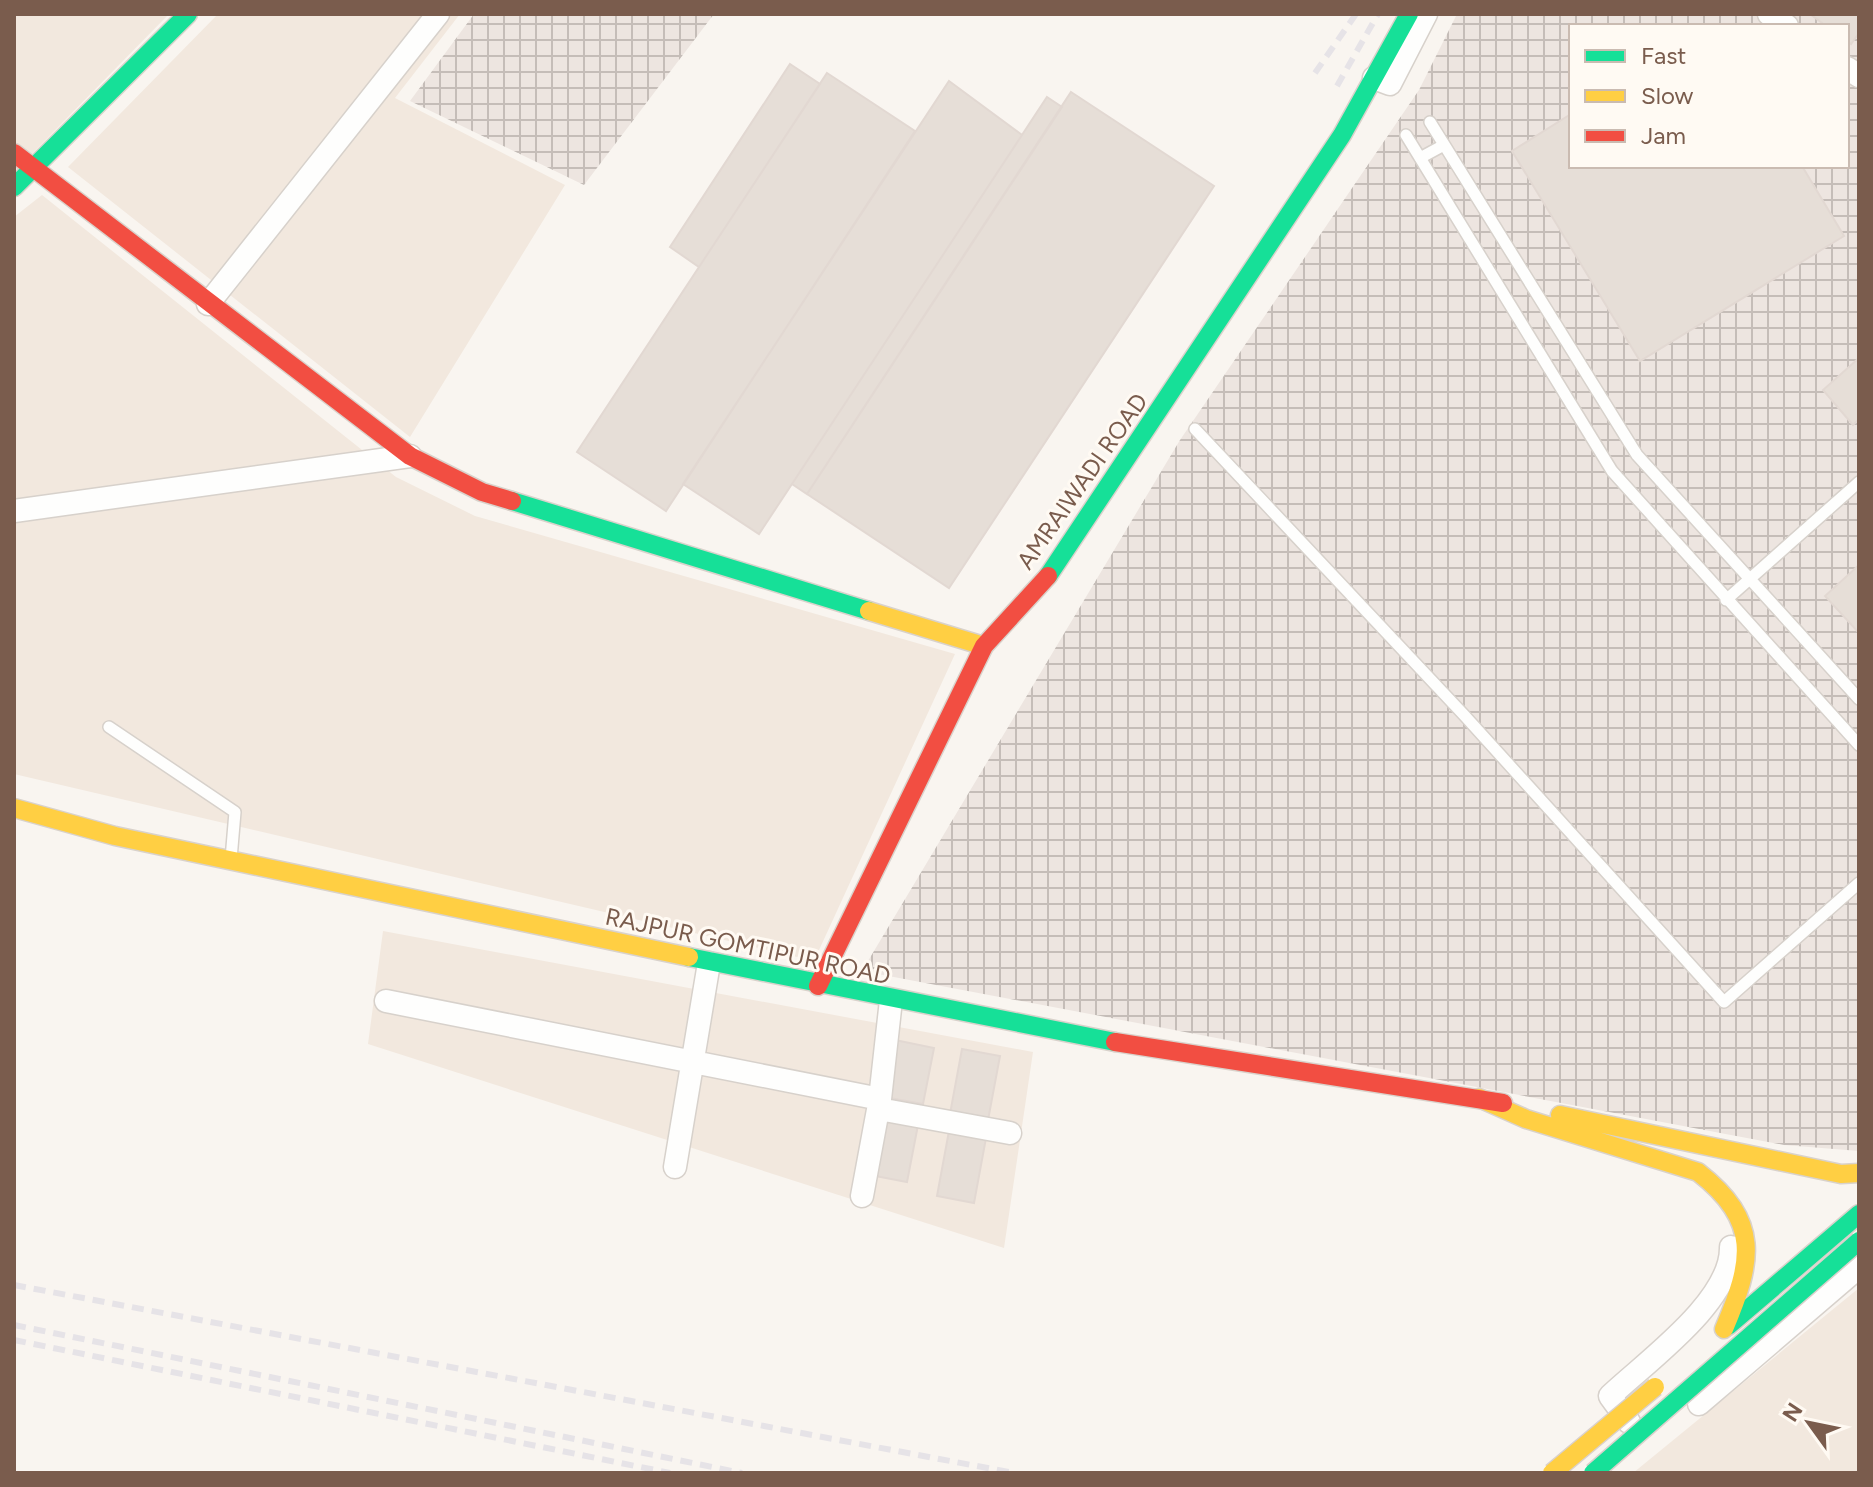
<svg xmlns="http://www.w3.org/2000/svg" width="1873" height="1487" viewBox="0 0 1873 1487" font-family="Figtree,sans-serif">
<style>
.residential{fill:#f2e8de}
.industrial{fill:url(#industrial-grid);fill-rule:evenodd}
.building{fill:#e6ded7;stroke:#e2d8d2;stroke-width:2}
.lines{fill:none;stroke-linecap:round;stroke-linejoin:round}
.lane-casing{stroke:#d7d1cb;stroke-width:14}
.street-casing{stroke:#d7d1cb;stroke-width:25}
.fast-casing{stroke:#d9d2cb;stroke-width:21}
.slow-casing{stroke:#d9d2cb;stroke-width:21}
.jam-casing{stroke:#d9d2cb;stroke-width:21}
.lane{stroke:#fefefd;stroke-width:11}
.street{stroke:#fefefd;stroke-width:22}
.fast{stroke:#16e098;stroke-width:18}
.slow{stroke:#ffcf43;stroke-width:18}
.jam{stroke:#f24e42;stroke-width:18}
.rail{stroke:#e6e3e7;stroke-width:6;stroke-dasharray:12 8;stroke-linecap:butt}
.fast-bridge-casing{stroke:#dad1cc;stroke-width:21;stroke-linecap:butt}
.slow-bridge-casing{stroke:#dad1cc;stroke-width:21;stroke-linecap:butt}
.fast-bridge{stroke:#16e098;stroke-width:18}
.slow-bridge{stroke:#ffcf43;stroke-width:18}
.labels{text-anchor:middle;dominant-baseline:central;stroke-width:6;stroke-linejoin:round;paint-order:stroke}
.street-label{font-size:24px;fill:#7a5c4d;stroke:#fffaf3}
</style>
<defs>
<pattern id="industrial-grid" width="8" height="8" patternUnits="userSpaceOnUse" patternTransform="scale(2)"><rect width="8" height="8" fill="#ede5e0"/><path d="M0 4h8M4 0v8" fill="none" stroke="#c5bdb8"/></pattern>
</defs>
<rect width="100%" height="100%" fill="#f9f5f0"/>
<path class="residential" d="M14 14H169L14 172Z
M218 14H460L395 98 565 185 410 437 68 167Z
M42 195 396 477 475 516 955 654 814 961 14 774V217Z
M383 931 1033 1052 1004 1248 368 1044Z
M1859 1288V1473H1633Z"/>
<path class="industrial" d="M474 14H714L584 185 410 101Z
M1457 14H1859V1151L1784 1145 862 971 1180 440 1419 90ZM1571 26H1847V166H1571Z"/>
<path class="building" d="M1810 14H1859V33L1851 44 1847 41V26H1826Z
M790 64 820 84 699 267 670 247Z
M827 73 915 131 666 511 577 452Z
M949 81 1022 135 759 534 683 484Z
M1071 92 1214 186 949 588 807 494Z
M1047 97 1062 107 807 494 792 484Z
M1571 114V166H1802L1844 236 1640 361 1512 151Z
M1859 358V419L1853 425 1823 390Z
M1859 565V633L1825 596Z
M895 1040 934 1048 923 1104 884 1097Z
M962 1049 1000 1056 988 1120 950 1114Z
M881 1119 918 1125 907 1182 870 1175Z
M949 1131 986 1138 974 1203 937 1196Z"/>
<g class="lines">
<defs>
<path id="lane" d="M1430 122 1637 455 1859 699
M1406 135 1612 471 1859 745
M1420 158 1444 145
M1195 429 1464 715 1724 1002 1859 883
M1726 600 1859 482
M109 727 235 812 231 859"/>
<path id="street" d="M1769 14 1787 26
M1847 68 1859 76
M1374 78 1390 84 1426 14
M208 304 438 14
M14 511 410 456
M386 1001 880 1099 891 1000
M879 1109 1010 1133
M675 1167 709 963
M862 1196 880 1099
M1699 1404 1859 1267
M1629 1422 1610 1396C1647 1361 1732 1301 1731 1247"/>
<path id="fast" d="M14 187 188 14
M512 501 869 611
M1048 576 1342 135 1409 14
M689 957 1115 1042
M1728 1326 1859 1214"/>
<path id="slow" d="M869 611 984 646
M14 808 115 836 689 957
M1479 1098 1526 1119 1698 1172C1761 1221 1753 1261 1724 1329
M1560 1115 1841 1174 1859 1173"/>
<path id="jam" d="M14 153 410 456 482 492 512 501
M818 986 984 646 1048 576
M1115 1042 1503 1103"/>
</defs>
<use href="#lane" class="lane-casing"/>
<use href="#street" class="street-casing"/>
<use href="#fast" class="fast-casing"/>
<use href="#slow" class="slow-casing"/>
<use href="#jam" class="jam-casing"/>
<use href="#lane" class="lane"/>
<use href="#street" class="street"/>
<use href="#fast" class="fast"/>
<use href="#slow" class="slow"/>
<use href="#jam" class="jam"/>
<path class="rail" d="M1315 73 1356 14
M1337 86 1378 14
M14 1285 1014 1473
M14 1325 742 1473
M14 1340 670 1473"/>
<defs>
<path id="fast-bridge" d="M1593 1473 1859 1241"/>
<path id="slow-bridge" d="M1552 1473 1655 1387"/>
</defs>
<use href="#fast-bridge" class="fast-bridge-casing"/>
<use href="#slow-bridge" class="slow-bridge-casing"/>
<use href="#fast-bridge" class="fast-bridge"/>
<use href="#slow-bridge" class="slow-bridge"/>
</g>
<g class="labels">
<g class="street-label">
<text transform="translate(1082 481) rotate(-55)">AMRAIWADI ROAD</text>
<text transform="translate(748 946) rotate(12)">RAJPUR GOMTIPUR ROAD</text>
</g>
</g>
<rect width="1873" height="1487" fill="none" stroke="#7a5c4d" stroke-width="32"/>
<rect x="1569" y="24" width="280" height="144" fill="#fffaf3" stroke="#cabbb1" stroke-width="2"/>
<rect x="1585" y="50" width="40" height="12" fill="#16e098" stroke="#cabbb1" stroke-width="2"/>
<text x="1641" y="64" font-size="24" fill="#7a5c4d">Fast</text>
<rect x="1585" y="90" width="40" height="12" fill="#ffcf43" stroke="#cabbb1" stroke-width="2"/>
<text x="1641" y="104" font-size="24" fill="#7a5c4d">Slow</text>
<rect x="1585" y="130" width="40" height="12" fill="#f24e42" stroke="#cabbb1" stroke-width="2"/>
<text x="1641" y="144" font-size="24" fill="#7a5c4d">Jam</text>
<g transform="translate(1809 1423) rotate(303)" stroke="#fffaf3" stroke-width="6" paint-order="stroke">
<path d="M0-6L14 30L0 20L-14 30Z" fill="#7a5c4d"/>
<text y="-12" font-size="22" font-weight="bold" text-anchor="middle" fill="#7a5c4d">N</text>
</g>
</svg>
